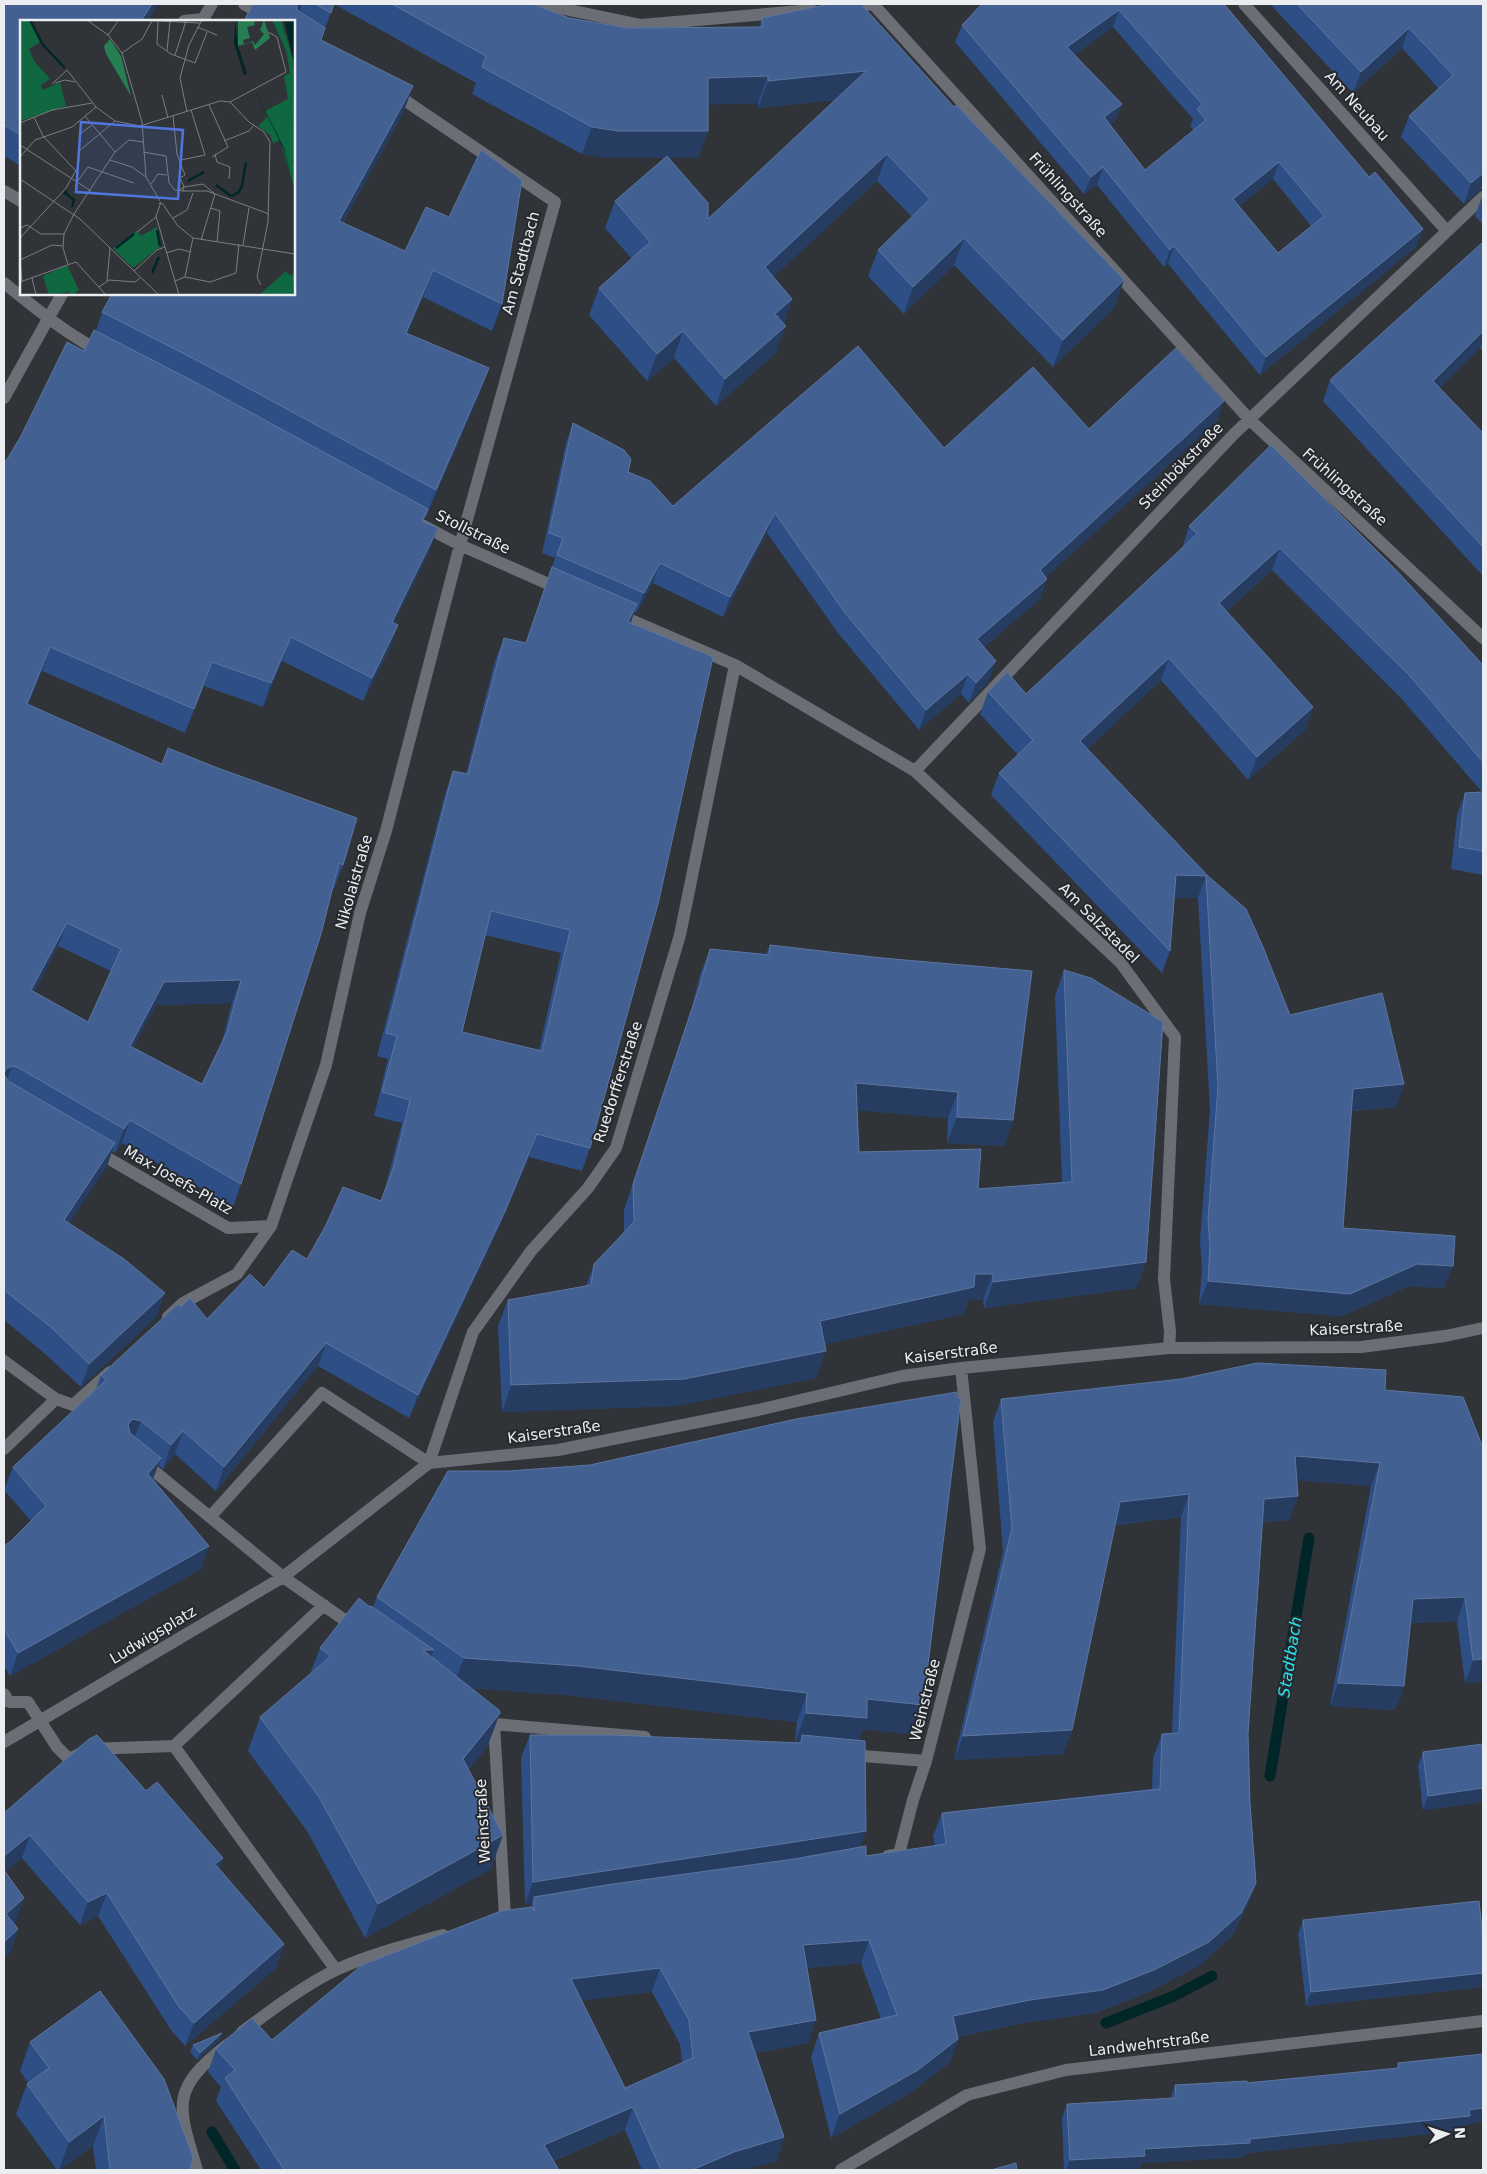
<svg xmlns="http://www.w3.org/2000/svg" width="1487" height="2174" viewBox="0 0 1487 2174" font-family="'DejaVu Sans',sans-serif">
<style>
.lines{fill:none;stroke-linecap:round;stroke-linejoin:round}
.stream{stroke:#002628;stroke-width:11}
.minor{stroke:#6b6f75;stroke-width:12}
.wall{fill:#2d4f85;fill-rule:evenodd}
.shaded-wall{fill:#263d61}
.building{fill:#426091;stroke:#5c76a0;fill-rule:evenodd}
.labels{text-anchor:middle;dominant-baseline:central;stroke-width:4;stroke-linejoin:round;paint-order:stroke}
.street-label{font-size:15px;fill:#ebedf0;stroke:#26292e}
.water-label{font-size:16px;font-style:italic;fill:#29e5ec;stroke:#26292e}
.inset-river{fill:none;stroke:#002628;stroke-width:2.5}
.inset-road{fill:none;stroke:#7b7d82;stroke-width:1}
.view{fill:#5076de;fill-opacity:0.15;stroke:#5076de;stroke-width:2.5}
.inset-edge{fill:none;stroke:#ebedf0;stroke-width:2.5}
</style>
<rect width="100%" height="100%" fill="#303338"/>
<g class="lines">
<path class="stream" d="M1270 1776 1309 1538
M1106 2023 1174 1996 1212 1976
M212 2132 235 2170"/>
<path class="minor" d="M244 4 273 21
M540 4 641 25 812 10
M1244 4 1446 230
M847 7 873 4 1249 419 1483 638
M184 21 203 19
M202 21 212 4
M4 191 21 201
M4 283C35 308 65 333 101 352
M4 398 62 294
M422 525 460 545 562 590
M617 614 735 665 915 771 1120 962 1175 1037 1164 1279 1170 1332 1169 1348
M915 771 1234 434 1483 197
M94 1150 228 1228 271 1226
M168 1317 183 1303 237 1274 271 1226 326 1065 360 913 386 831 460 545 555 202 394 93
M4 1361 56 1399 73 1405 110 1372
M4 1449 56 1399
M143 1462 283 1577 356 1628
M429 1463 558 1450 758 1410 902 1376 961 1368 1169 1348 1361 1347 1445 1336 1483 1328
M429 1463 473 1332 531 1251 588 1188 616 1148 680 935 735 665
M210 1517 322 1393 429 1463
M4 1694 9 1702H28L57 1747 69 1759 89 1749 174 1746 336 1970
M481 1715 494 1724 645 1737
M494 1724 505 1916
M4 1742 283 1577 429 1463
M174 1746 324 1605
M850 1755 926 1761
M888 1856 899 1854 913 1800 926 1761 980 1549 961 1368
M242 2032C269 2012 307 1983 338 1969 371 1954 407 1945 443 1935
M197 2170C178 2106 169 2090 227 2045
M841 2170 967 2095 1066 2070 1483 2021"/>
</g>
<path class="wall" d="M4 4H158L147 21H21V166L4 156Z
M253 4H533L569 18 628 28 759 27 762 18 1115 307 1053 367 954 265 904 314 868 276 878 250 912 217 877 181 773 277 792 299 784 323 776 353 716 406 674 358 647 381 589 315 599 288 632 259 605 228 615 201 664 158H608L582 154 472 94 476 83 334 4 321 40 413 86 403 113 343 223 502 304 492 331 423 297 407 334 489 368 479 395 426 517H425L423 521 429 552 394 623 390 648 363 701 282 661 263 707 204 686 185 733 42 671 28 704 343 865 334 888H333L241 1184 233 1207 122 1143 115 1153 112 1151 107 1166 69 1223 157 1316 81 1387 43 1352 4 1320V464L84 351 96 331 102 312 294 294ZM835 100 708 219 668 158H698L708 131V104L758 103V108ZM58 946 111 971 88 1022 34 992ZM232 1003 222 1042 202 1084 133 1047 156 1005Z
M982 4H1224L1369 177 1423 229 1416 247 1260 375 1168 264 1164 267 1097 185 1084 194 955 42 962 25ZM1113 27 1193 119 1190 126 1194 131 1145 170 1110 125 1115 121 1122 104 1074 55ZM1273 179 1311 226 1278 253 1239 206Z
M1270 4H1483V190L1481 189 1464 204 1401 137 1409 116 1439 89 1402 48 1353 93Z
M1483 194V225L1475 216Z
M1483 242V351L1480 348 1439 388 1483 433V576L1323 401 1330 380Z
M1217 421 1046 577 1040 599 984 647 989 681 969 703 961 694 919 730 838 633 767 533 723 617 653 583 636 613 634 612 630 623 590 1148 582 1171 529 1157 497 1232 409 1418 318 1366 216 1491 175 1454 163 1469 158 1465 153 1479 209 1546 201 1569 10 1676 4 1666V1546L11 1541 31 1521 4 1490 13 1467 96 1389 101 1375 181 1307 207 1319 264 1288 307 1259 381 1201 385 1189 402 1123 374 1116 388 1059 377 1056 445 794 453 771 466 774 495 661 504 638 526 643 555 558 542 553 566 443 573 423 628 472 673 506 944 448 1089 429ZM485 935 561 953 539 1050 462 1032Z
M1271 445 1483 665V875L1451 869 1457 815 1465 793 1482 792 1401 698 1272 570 1227 611 1313 707 1305 730 1248 780 1161 680 1087 749 1208 876 1290 1015 1404 1084 1396 1107 1351 1111 1343 1228 1444 1288 1409 1286 1342 1316 1199 1304 1202 1270 1200 1241 1210 1110 1198 898H1174L1170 951 1162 973 991 795 999 773 1018 755 980 714 988 692 1026 694 1182 549 1189 526Z
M770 945 1013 1120 1004 1146 947 1143 948 1118 857 1110 859 1152 978 1189 1062 1182 1055 996 1064 970 1146 1262 1136 1288 984 1308 983 1300H969L964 1314 825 1344 816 1378 675 1406 502 1412 498 1326 508 1300 586 1286 594 1264 624 1232V1210L691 1011 700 975 710 949 766 954Z
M1385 1390 1463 1397 1483 1682 1465 1683 1457 1621 1410 1623 1404 1686 1395 1710 1330 1706 1371 1486 1297 1480 1298 1496 1289 1520 1262 1522 1248 1734 1250 1803 1256 1883 1247 1906 1232 1936 1200 1965 1147 1993 1095 2013 1022 2023 958 2037V2039L950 2062 910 2093 831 2138 811 2057 819 2033 881 2019 861 1963 807 1968 808 2043 755 2053 784 2137 776 2161 743 2170H642L625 2130 553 2161 559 2170H261L216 2101 221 2087 208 2072 216 2049 272 2040 531 1907 532 1903 525 1904 521 1757 530 1735 799 1743 800 1742H795L797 1722 567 1695 472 1688 500 1713 487 1747 468 1770 491 1869 365 1938 307 1831 248 1751 260 1717 310 1674 320 1648 370 1607H373L377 1597 448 1471 913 1734 863 1729 859 1740 866 1831 860 1847 866 1856 935 1846 933 1836 942 1813 1152 1789 1153 1758 1162 1734H1172L1181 1517 1115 1525 1072 1730 1063 1754 954 1760 1003 1552 993 1422 1001 1399ZM652 1992 680 2044 682 2062 625 2088 581 2000Z
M1483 1744V1802L1423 1810 1418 1766 1423 1752Z
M146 1791 223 1858 219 1869 284 1944 276 1968 185 2046 171 2030 98 1916 80 1925 22 1858 5 1872 16 1921 14 1923 18 1929 10 1952 4 1958V1813Z
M1303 1920 1483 1937V1984L1482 1987 1306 2006 1298 1934Z
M222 2033 219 2041 197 2060 190 2052 193 2045Z
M30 2042 190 2170H96L93 2146 60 2170H57L16 2114 27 2084 28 2083 20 2071Z
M1483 2054V2122L1467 2124 1465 2130 1247 2153 1245 2157 1142 2163 1139 2170H1064L1062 2118 1067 2104 1170 2099 1175 2085 1247 2083 1396 2068 1398 2063Z"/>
<path class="shaded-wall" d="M152 4H158L147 21H141Z
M296 4H302L295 25Z
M1119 10 1113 27 1060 65 1067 47Z
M1409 28 1402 48 1353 93 1361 72Z
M866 71 857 98 758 108 768 81Z
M768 76 758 103 698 105 708 78Z
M413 86 403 113 329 248 339 221Z
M1122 104 1115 121 1098 135 1104 117Z
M592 127 708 131 698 158H608L582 154Z
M887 154 877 181 755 294 765 267Z
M1279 162 1273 179 1227 216 1233 199Z
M1103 167 1097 185 1084 194 1091 177Z
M1483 173V182L1481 189 1464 204 1471 183Z
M1423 229 1416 247 1260 375 1266 357Z
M964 238 954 265 904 314 913 287Z
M1174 246 1168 264 1164 267 1170 250Z
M433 270 423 297 396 360 406 333Z
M1124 280 1115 307 1053 367 1063 340Z
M792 299 783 326 775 314Z
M786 326 776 353 716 406 725 379Z
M683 331 674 358 647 381 657 354Z
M1483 331V339L1480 348 1425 401 1433 381Z
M489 368 479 395 426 517 436 490Z
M1224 401 1217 421 1032 590 1040 570Z
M775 513 767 533 723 617 730 597Z
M438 528 429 552 383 645 392 622Z
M1280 548 1272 570 1211 625 1219 603Z
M660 563 653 583 636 613 644 593Z
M1047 579 1040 599 970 659 977 639Z
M637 604 629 628 628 622Z
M398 625 390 648 363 701 372 678Z
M291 637 282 661 263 707 271 683Z
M50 647 42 671 19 727 27 704Z
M1169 658 1161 680 1072 764 1080 741Z
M996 661 989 681 969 703 976 683Z
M212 662 204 686 185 733 194 709Z
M968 674 961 694 919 730 926 710Z
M1313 707 1305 730 1248 780 1257 757Z
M1176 875 1206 876 1198 898H1168Z
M67 923 58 946 23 1014 31 990Z
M241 980 232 1003 156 1005 122 1069 130 1046 164 982Z
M12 1066 4 1088V1075L6 1069Z
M856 1083 958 1092 948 1118 846 1109Z
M1404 1084 1396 1107 1345 1111 1353 1089Z
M957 1117 1013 1120 1004 1146 947 1143Z
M130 1120 122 1143 115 1153 124 1129Z
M537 1134 529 1157 497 1232 409 1418 418 1395Z
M115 1143 107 1166 56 1244 64 1220Z
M1146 1262 1136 1288 984 1308 993 1282Z
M1417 1264 1453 1266 1444 1288 1409 1286 1342 1316 1199 1304 1208 1281Z
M975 1274H993L983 1300H969L964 1314 811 1347 820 1321Z
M165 1293 157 1316 81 1387 89 1364Z
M326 1343 318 1366 216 1491 224 1467Z
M826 1351 816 1378 675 1406 502 1412 511 1385Z
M132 1419 141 1421 132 1444 128 1425Z
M183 1431 175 1454 163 1469 171 1445Z
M1295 1456 1380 1463 1371 1486 1286 1479Z
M161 1458 152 1481 148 1474Z
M1189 1494 1181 1517 1111 1525 1120 1502Z
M1298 1496 1289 1520 1255 1522 1264 1499Z
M209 1546 201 1569 10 1676 18 1653Z
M1465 1597 1457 1621 1404 1623 1413 1599Z
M423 1650H434L421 1684Z
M464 1658 578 1666 807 1693 797 1722 567 1695 453 1687Z
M1483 1659V1682L1465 1683 1473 1660Z
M1338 1683 1404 1686 1395 1710 1330 1706Z
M867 1699 923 1705 913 1734 863 1729 856 1747 802 1735 800 1742H795L806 1713Z
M500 1713 487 1747 450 1794 463 1759Z
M1072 1730 1063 1754 954 1760 963 1736Z
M1483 1788V1802L1423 1810 1428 1796Z
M866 1831 858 1853 534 1897 532 1903 525 1904 533 1882Z
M30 1835 22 1858 4 1873V1856Z
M503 1835 491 1869 365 1938 378 1904Z
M223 1858 215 1881V1864Z
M1256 1883 1247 1906 1232 1936 1200 1965 1147 1993 1095 2013 1022 2023 944 2040 953 2016 1030 2000Z
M107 1893 98 1916 80 1925 88 1902Z
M24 1898 16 1921 4 1932 6 1914Z
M18 1929 10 1952 4 1958V1942Z
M869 1940 861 1963 795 1969 803 1945Z
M284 1944 276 1968 185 2046 194 2023Z
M660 1968 652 1992 562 2003 571 1979Z
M1483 1973V1984L1482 1987 1306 2006 1311 1992Z
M816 2020 808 2043 739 2056 748 2032Z
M222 2033 219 2041 197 2060 200 2053Z
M958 2039 950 2062 910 2093 831 2138 840 2114Z
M633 2107 625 2130 535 2168 544 2145Z
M1483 2108V2122L1467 2124 1465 2130 1247 2153 1245 2157 1142 2163 1139 2170H1066L1070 2160 1144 2149 1250 2139Z
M104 2116 93 2146 60 2170H59L69 2142Z
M784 2137 776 2161 743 2170H692L734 2152Z"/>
<path class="building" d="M4 4H152L141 21H21V135L4 125Z
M253 4H297V10L325 28 321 40 413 86 339 221 405 251 426 207 449 217 481 150 522 180 502 304 433 270 406 333 489 368 436 490 202 363 102 312 112 294H294V21H244Z
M315 4H334L331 13Z
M392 4H533L569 18 628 28 763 27 762 18 829 4H861L954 107 956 105 1124 280 1063 340 964 238 913 287 878 250 930 199 887 154 765 267 792 299 775 314 786 326 725 379 683 331 657 354 599 288 650 242 615 201 667 156 708 203V219L866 71 768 81V76L708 78V131H618L592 127 482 67 486 56Z
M982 4H1224L1369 177 1375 172 1423 229 1266 357 1174 246 1170 250 1103 167 1091 177 962 25ZM1119 10 1202 104 1197 109 1206 120 1145 170 1104 117 1122 104 1067 47ZM1279 162 1324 216 1278 253 1233 199Z
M1297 4H1483V173L1471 183 1409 116 1453 75 1409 28 1361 72Z
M1483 242V331L1433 381 1483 433V547L1330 380Z
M94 330 193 381 428 509 422 521 438 528 392 622 398 625 372 678 291 637 271 683 212 662 194 709 50 647 27 704 162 764 168 748 215 767 357 818 343 865 339 863 321 934 241 1184 130 1120 124 1129 17 1067 12 1066 6 1069 4 1074 8 1081 115 1143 64 1220 124 1259 165 1293 89 1364 52 1328 4 1290V464L21 436 67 342 84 351ZM67 923 121 949 88 1022 31 990ZM241 980 227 1032 202 1084 130 1046 164 982Z
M858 346 944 448 1033 367 1089 429 1176 348 1224 401 1040 570 1047 579 977 639 996 661 976 683 968 674 926 710 845 613 775 513 730 597 660 563 644 593 557 555 563 538 549 533 573 423 624 450 631 459 628 472 650 481 673 506Z
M1271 445 1397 571 1483 665V762L1409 675 1280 548 1219 603 1313 707 1257 757 1169 658 1080 741 1208 876 1246 909 1263 947 1290 1015 1382 993 1404 1084 1353 1089 1343 1228 1455 1236 1453 1266 1417 1264 1350 1294 1208 1281 1210 1247 1208 1219 1218 1087 1206 876 1176 875 1170 951 999 773 1033 740 988 692 1007 672 1026 694 1197 534 1189 526Z
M552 567 637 604 628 622 713 657 658 904 590 1148 537 1134 506 1209 418 1395 326 1343 224 1467 183 1431 171 1445 141 1421 132 1419 128 1425 130 1433 161 1458 148 1474 209 1546 18 1653 4 1629V1546L11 1541 46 1506 13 1467 106 1380 101 1375 178 1304 181 1307 190 1298 207 1319 250 1274 264 1288 292 1250 307 1259 326 1225 343 1187 381 1201 394 1166 410 1100 382 1092 397 1036 386 1033 453 771 468 774 504 638 526 643ZM491 911 570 930 542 1051 462 1032Z
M1483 792V851L1459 847 1465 793Z
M770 945 882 958 1032 971 1013 1120 957 1117 958 1092 856 1083 859 1152 981 1149 978 1189 1072 1182 1064 970 1091 978 1163 1022 1146 1262 993 1282V1274H975L974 1287 820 1321 826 1351 684 1379 511 1385 508 1300 591 1285 594 1264 634 1222 633 1184 700 985 710 949 769 955Z
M1257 1363 1386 1370 1385 1390 1463 1397 1483 1448V1659L1473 1660 1465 1597 1413 1599 1404 1686 1338 1683 1380 1463 1295 1456 1298 1496 1264 1499 1248 1734 1250 1803 1256 1883 1241 1913 1209 1942 1156 1969 1103 1990 1030 2000 953 2016 958 2039 918 2070 840 2114 819 2033 897 2015 869 1940 803 1945 816 2020 748 2032 784 2137 734 2152 692 2170H661L633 2107 544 2145 559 2170H284L225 2078 235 2070 216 2049 224 2041 252 2018 272 2040 362 1965 501 1911 532 1907 534 1911V1897L606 1885 794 1859 866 1846V1856L946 1844 942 1813 1160 1789 1162 1734 1179 1733 1189 1494 1120 1502 1072 1730 963 1736 1012 1528 1001 1399 1181 1379ZM660 1968 689 2020 693 2058 625 2088 626 2090 571 1979Z
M957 1392V1398H961L923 1705 867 1699V1718L806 1713 807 1693 578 1666 464 1658 377 1597 448 1471H508L590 1465 796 1419Z
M359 1598 370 1607 371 1606 434 1650H423L499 1710 500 1713 463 1759 503 1835 378 1904 319 1797 260 1717 331 1656 320 1648Z
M97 1735 146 1791 157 1782 223 1858 215 1864 284 1944 194 2023 179 2007 107 1893 88 1902 30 1835 4 1856V1813L89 1739Z
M530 1735H611L801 1743 802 1735 865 1741 866 1831 533 1882Z
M1483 1744V1788L1428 1796 1423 1752Z
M4 1870 24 1898 6 1914 18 1929 4 1942Z
M1479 1901 1483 1937V1973L1311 1992 1303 1920Z
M100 1991 164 2079 193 2157 190 2170H110L104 2116 69 2142 27 2084 49 2068 30 2042Z
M222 2033 200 2053 193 2045Z
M1483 2054V2108L1469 2110 1470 2116 1250 2139V2143L1144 2149 1145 2156 1070 2160 1067 2104 1176 2098 1175 2085 1247 2081V2083L1399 2068 1398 2063Z
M1016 2163 1017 2170H991Z"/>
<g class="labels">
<g class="street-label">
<text transform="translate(1357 106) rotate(48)">Am Neubau</text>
<text transform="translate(1068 195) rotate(48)">Frühlingstraße</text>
<text transform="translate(521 263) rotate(-75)">Am Stadtbach</text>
<text transform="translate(1181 466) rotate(-46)">Steinbökstraße</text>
<text transform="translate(1345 487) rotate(42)">Frühlingstraße</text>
<text transform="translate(473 532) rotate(26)">Stollstraße</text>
<text transform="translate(354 882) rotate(-74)">Nikolaistraße</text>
<text transform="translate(1099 923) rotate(45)">Am Salzstadel</text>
<text transform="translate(618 1082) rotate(-72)">Ruedorfferstraße</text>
<text transform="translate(178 1180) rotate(30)">Max-Josefs-Platz</text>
<text transform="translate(1356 1328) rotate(-3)">Kaiserstraße</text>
<text transform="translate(951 1353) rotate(-7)">Kaiserstraße</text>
<text transform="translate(554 1432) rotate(-8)">Kaiserstraße</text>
<text transform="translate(153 1635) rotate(-31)">Ludwigsplatz</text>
<text transform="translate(925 1700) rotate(-76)">Weinstraße</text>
<text transform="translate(483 1821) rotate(-93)">Weinstraße</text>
<text transform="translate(1149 2044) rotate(-7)">Landwehrstraße</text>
</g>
<g class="water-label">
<text transform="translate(1290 1657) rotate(-81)">Stadtbach</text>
</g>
</g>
<g transform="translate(20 20)">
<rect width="275" height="275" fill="#303338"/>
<path d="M0 0H10L20 22 9 29 14 41 30 59 21 65 23 70 40 62 46 86 0 101ZM252 0H261L273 39 275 171 260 120 253 123 250 115 238 106 248 96 245 91 268 79 264 56 270 53 266 30ZM137 207 141 226 113 248 93 228 117 211 121 216ZM47 245 59 270 53 275 48 272 29 275 23 256ZM266 251 270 256 275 252 273 275H239Z" fill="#106840"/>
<path d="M218 0H234L235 5 227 7 230 18 223 20 224 24 233 21 235 25 241 18 244 14 240 10 244 0 250 18 235 30 232 22 218 26ZM90 19 101 36 111 76 86 34 84 26Z" fill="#287e53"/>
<path d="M215 0 218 26 227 54 224 55 214 23ZM264 0H275V58L273 39ZM231 62 265 130 274 173 265 132Z" fill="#002628"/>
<path class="inset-river" d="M10 0 23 25 45 48M168 161 184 152M196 165 211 176 218 173 222 166 226 142M47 171 45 173 54 180 52 187M137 210 140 226M96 228 114 214M132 253 139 237"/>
<path class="inset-road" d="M67 0 88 15 102 33 122 102 126 157M117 0 180 3M138 1 137 24 151 34 175 43 187 12M177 7 197 15M88 15 99 0M147 31 150 1M102 33 122 19 132 1M155 35 166 1M35 63 45 60 55 62M32 64 47 50 76 87 95 101 120 106 200 81 210 82M142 75 148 98M210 82 229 102 244 112 250 122 248 202 237 257 241 265M210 82 266 52 257 17 248 12M189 85 208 127 192 137M167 92 160 58 169 25 182 0M65 96 95 132M153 96 157 134 165 155 160 158 164 167 183 164 195 174 181 220M14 97 23 116 56 151M0 103 32 90 72 83M60 114 72 105M204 121 229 111 234 105M0 125 71 171M123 132 146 136 149 163 155 170 163 171 164 167 159 170M195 134 197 142 210 147 209 159M0 137 15 120 52 107 76 87M90 140 112 147 126 157M161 140 185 135 171 90M126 157 140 181M0 159 60 199 139 275M57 162 68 147 114 163M131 164 138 154 147 155M163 171H187L249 194M142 183 158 206 173 218 275 234M139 184 141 182 136 196 159 275M191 188 200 191 197 222M153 198 167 190 173 173M0 208 7 205 21 214H44M117 212 136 197M0 218 46 168 58 147 59 131 95 101M223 225 229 188M146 233 159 229 171 232M0 239 2 261M0 240 32 225 43 226M48 244 43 228 44 214 54 194 95 132 109 120 123 122M114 251 137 230 145 227M165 257 173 218M12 258 16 275M87 261 90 228M155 261 165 257 190 262 216 253 219 224M0 262 56 242 86 275M79 267 89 260 115 262 120 258"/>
<path class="view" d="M61 102 163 110 158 179 56 172Z"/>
<rect width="275" height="275" class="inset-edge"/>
</g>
<rect width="1487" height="2174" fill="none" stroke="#ebedf0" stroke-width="10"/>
<g transform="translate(1447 2134) rotate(86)" stroke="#26292e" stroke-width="4" paint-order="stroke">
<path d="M0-4L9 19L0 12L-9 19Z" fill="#ebedf0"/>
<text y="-8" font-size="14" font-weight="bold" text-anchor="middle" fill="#ebedf0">N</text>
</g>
</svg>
